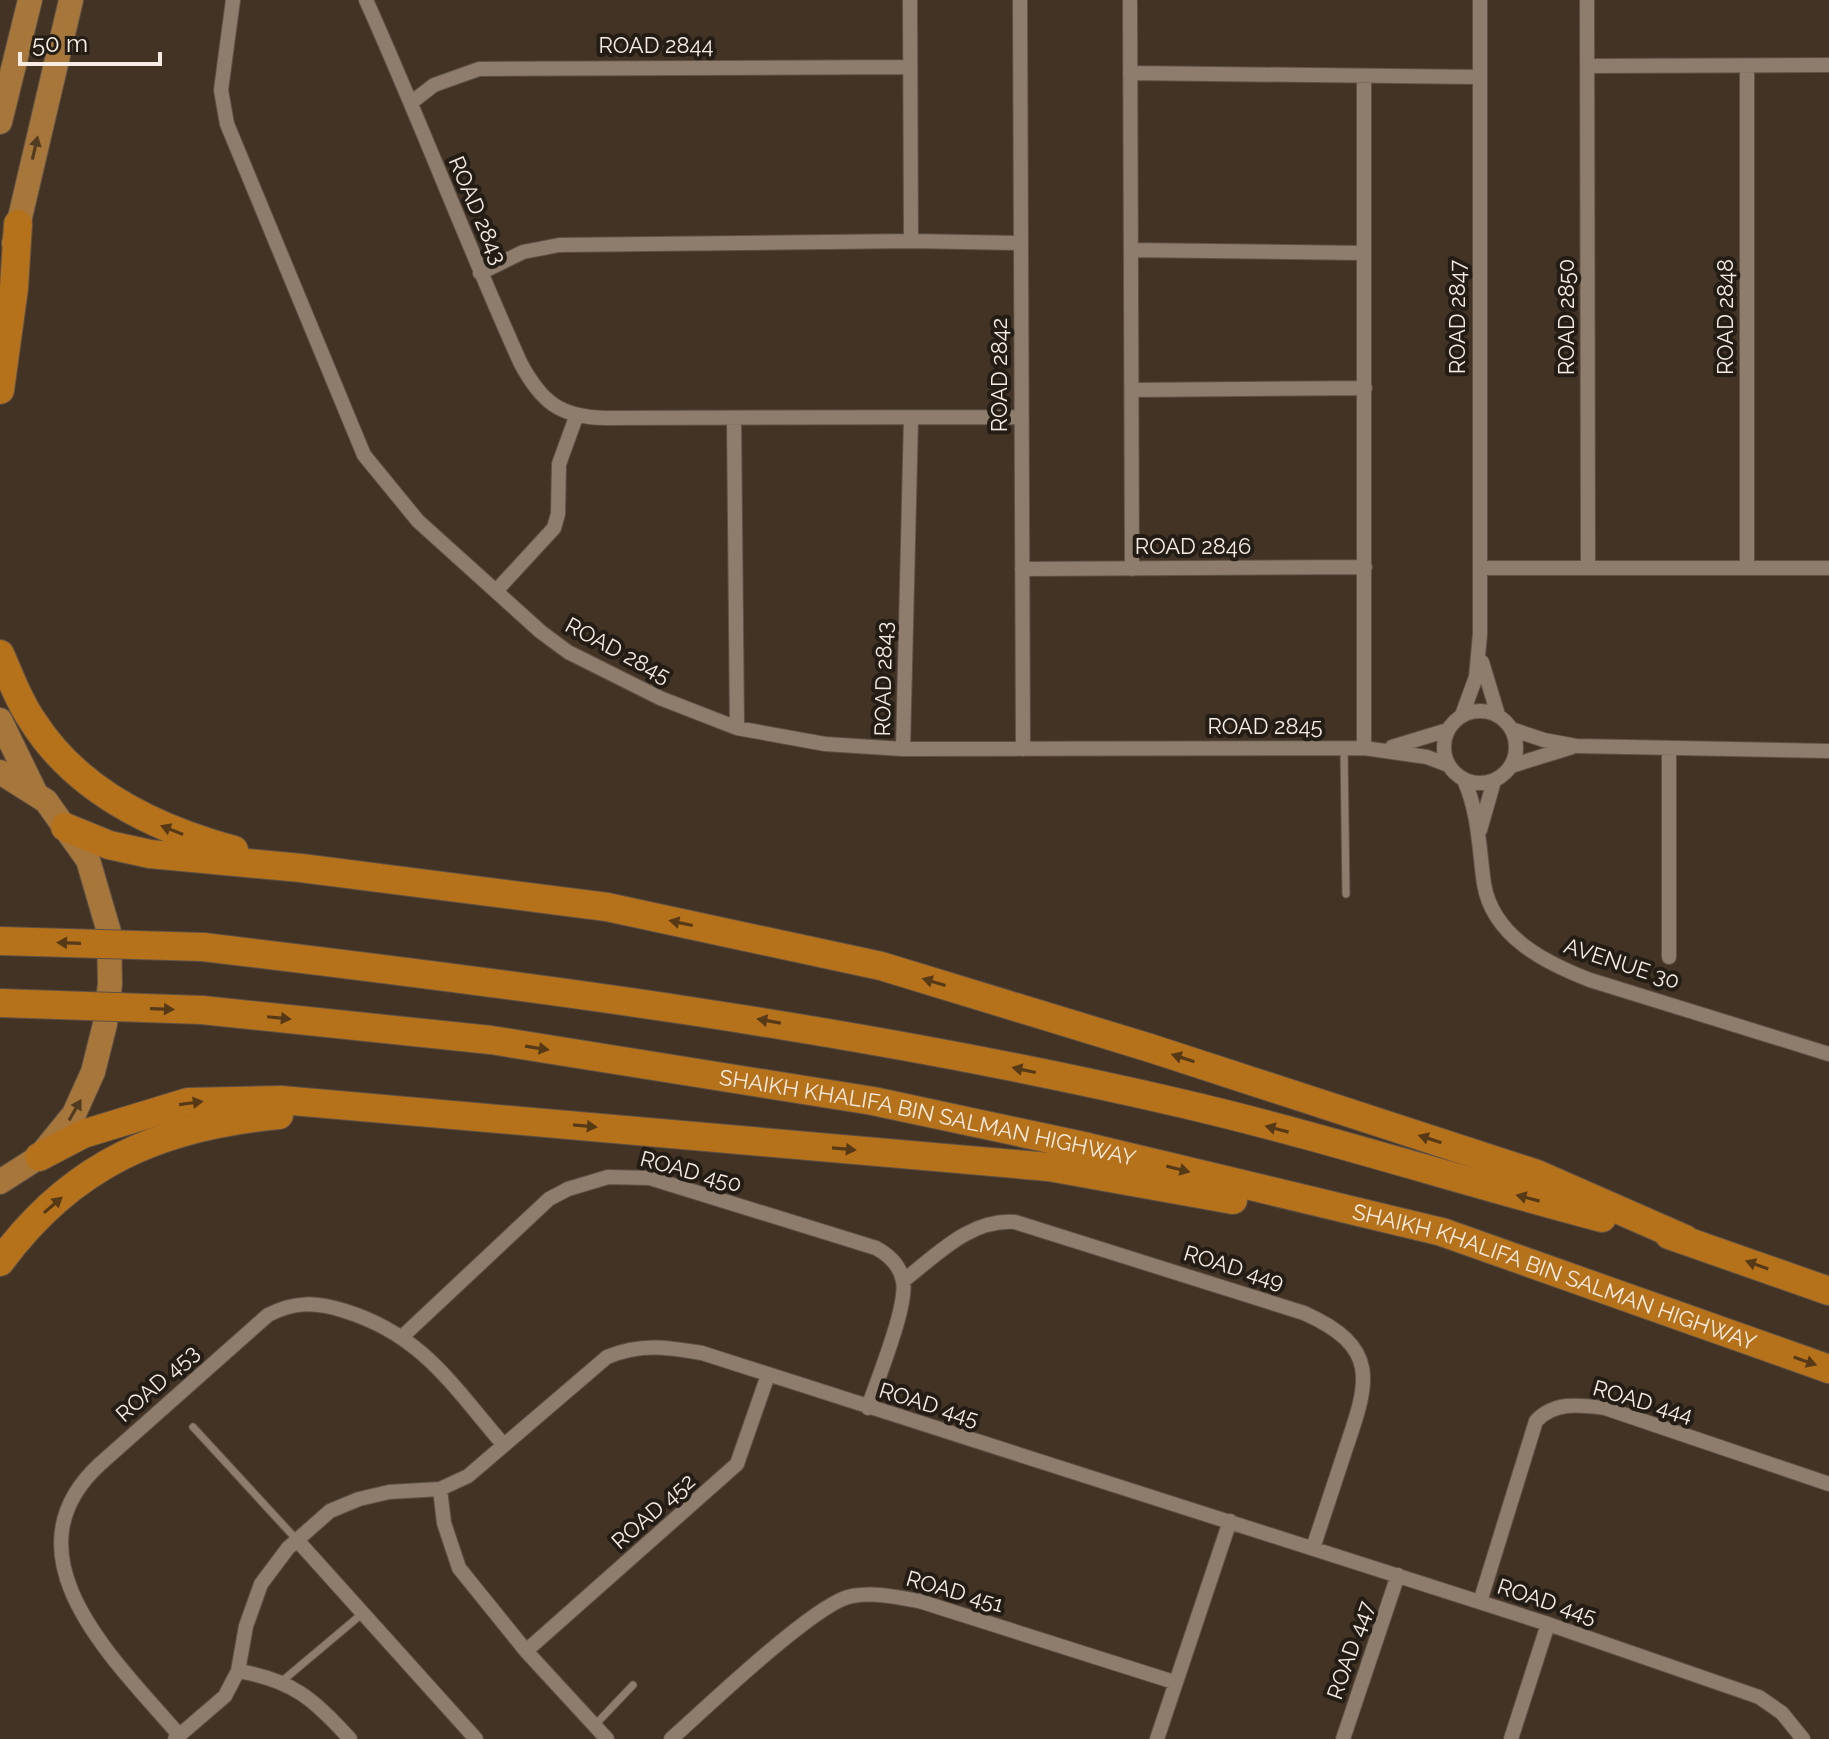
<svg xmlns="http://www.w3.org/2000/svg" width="1829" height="1739" viewBox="0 0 1829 1739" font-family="Raleway,sans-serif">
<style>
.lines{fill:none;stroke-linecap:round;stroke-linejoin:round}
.service-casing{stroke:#5e5145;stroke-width:9}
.minor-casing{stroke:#5e5145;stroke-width:16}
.primary-casing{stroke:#5e5145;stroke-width:26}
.motorway-casing{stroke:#5e5145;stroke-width:30}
.service{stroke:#8e7d6c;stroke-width:7}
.minor{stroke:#8e7d6c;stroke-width:14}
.primary{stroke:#a6763b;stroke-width:24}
.motorway{stroke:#b6711b;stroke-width:28}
.motorway-bridge-casing{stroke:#5e5145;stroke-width:30;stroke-linecap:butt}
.motorway-bridge{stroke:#b6711b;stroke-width:28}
.oneway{fill:#513c23}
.oneway2{fill:#563a18}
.labels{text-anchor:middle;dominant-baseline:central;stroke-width:8;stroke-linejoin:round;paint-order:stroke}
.street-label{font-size:22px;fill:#f6ece3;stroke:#231d16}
</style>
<rect width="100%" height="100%" fill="#423325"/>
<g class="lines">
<defs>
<path id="service" d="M1344 748 1346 894
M193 1427 297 1540
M281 1682 363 1613
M595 1725 633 1685"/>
<path id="minor" d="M233 0 221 90 227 124 364 455 418 521 541 632 568 652 660 698 737 728 825 744 903 749 1364 748 1427 757 1448 765
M366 0C420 120 466 242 520 362 541 402 560 417 605 418L1021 417
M910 0 911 241
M1020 0 1023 749
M1587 0 1588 568
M1130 2 1132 569
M1588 66 1829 65
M1130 73 1478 77
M1364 76V748
M412 102 434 85 479 69 910 67
M1131 250 1364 253
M480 273 523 252 559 245 911 241 1020 243
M1133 390 1365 388
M734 418 737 728
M1480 568H1829
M1747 568V66
M1022 569 1365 567
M496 591 554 528 558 514 559 464 576 417
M1482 662 1498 715
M1444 747a36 36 0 1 1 72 0a36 36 0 1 1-72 0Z
M1462 715 1476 677 1480 634V0
M1511 729 1544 740 1576 746 1829 751
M1392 747 1448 730
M903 749 911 419
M1511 766 1572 747
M1464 780C1479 813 1479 849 1484 884 1493 937 1546 963 1590 980L1829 1054
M1480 830 1494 781
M1669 957V750
M903 1281C937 1255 969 1219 1015 1222L1304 1313C1380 1347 1369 1381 1346 1448 1335 1481 1324 1515 1313 1548
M403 1336 549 1199 568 1189 608 1177 650 1178 876 1248C889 1255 900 1265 903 1281 908 1306 877 1380 868 1408
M440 1489 444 1523 459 1568 526 1651 607 1739
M297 1540 476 1739
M1480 1602 1536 1421C1555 1401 1580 1405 1605 1408L1829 1484
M526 1651 737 1464 768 1375
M238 1671C292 1680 314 1699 350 1739
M179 1735C117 1662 0 1556 100 1464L268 1315C295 1301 316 1302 345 1311 422 1335 452 1385 502 1443
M175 1739 225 1696 238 1671 246 1626 261 1584 288 1548 330 1511 359 1499 389 1492 440 1489 468 1476 607 1357C641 1343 666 1347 702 1353L1548 1624 1759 1697 1782 1713 1803 1739
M671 1739C704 1710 817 1601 852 1596 875 1592 897 1597 919 1601L1174 1682
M1157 1739 1230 1521
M1343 1739 1398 1575
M1511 1739 1548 1624"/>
<path id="primary" d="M0 122 30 0
M14 243 71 0
M0 720 36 794
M0 772 46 801 88 860 109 932 110 984 105 1024 93 1072 74 1114 39 1157 0 1182"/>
<g id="motorway">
<path d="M0 390 14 288 18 224"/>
<path d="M0 654C10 676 18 700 32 720 77 792 156 829 234 850"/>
<path d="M65 827 109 845 150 854 301 868 607 907 881 966 1150 1048 1537 1174 1685 1239"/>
<path d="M203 947C531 986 858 1028 1180 1103 1322 1136 1461 1181 1602 1218"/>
<path id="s1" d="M202 1010 491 1040 873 1101 1088 1147 1442 1232 1829 1369"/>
<path d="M39 1157 83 1134 188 1102 281 1100 1049 1167 1233 1200"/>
<path d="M1669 1235 1829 1291"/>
<path d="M0 1262C72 1164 160 1126 279 1115"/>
</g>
</defs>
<use href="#service" class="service-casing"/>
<use href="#minor" class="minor-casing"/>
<use href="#primary" class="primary-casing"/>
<use href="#motorway" class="motorway-casing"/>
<use href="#service" class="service"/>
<use href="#minor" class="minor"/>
<use href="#primary" class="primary"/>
<use href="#motorway" class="motorway"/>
<defs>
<path id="motorway-bridge" d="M0 941 203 947
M0 1003 202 1010"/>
</defs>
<use href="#motorway-bridge" class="motorway-bridge-casing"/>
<use href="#motorway-bridge" class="motorway-bridge"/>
</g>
<defs><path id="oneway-solid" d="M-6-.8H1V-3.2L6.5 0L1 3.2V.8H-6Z" transform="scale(2)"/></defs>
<g class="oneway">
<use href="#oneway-solid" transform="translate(35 148) rotate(-77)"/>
<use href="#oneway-solid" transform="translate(75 1110) rotate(-60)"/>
</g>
<g class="oneway2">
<use href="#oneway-solid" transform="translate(172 830) rotate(-158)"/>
<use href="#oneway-solid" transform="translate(681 923) rotate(-168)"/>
<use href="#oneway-solid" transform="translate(69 943) rotate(-178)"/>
<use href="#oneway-solid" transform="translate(934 982) rotate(-163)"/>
<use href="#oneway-solid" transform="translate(162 1009) rotate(2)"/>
<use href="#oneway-solid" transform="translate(279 1018) rotate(6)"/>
<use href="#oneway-solid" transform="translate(769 1021) rotate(-170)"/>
<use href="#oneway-solid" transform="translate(537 1048) rotate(9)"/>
<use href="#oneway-solid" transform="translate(1183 1058) rotate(-162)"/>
<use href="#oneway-solid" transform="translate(1024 1070) rotate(-168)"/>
<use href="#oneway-solid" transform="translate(191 1103) rotate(-8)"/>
<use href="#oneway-solid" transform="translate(585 1126) rotate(5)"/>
<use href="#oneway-solid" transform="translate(1277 1129) rotate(-165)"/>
<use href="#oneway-solid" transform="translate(1430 1139) rotate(-162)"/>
<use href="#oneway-solid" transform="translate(844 1149) rotate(5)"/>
<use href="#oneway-solid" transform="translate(1178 1169) rotate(14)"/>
<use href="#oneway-solid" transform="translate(1528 1198) rotate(-165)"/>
<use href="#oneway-solid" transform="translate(53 1205) rotate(-41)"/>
<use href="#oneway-solid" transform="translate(1757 1265) rotate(-160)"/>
<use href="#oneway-solid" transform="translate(1805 1361) rotate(19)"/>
</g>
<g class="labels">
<g class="street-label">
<text x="656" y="45">ROAD 2844</text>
<text transform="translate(478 210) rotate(67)">ROAD 2843</text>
<text transform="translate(1457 317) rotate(-90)">ROAD 2847</text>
<text transform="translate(1566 317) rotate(-90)">ROAD 2850</text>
<text transform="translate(1725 317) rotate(-90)">ROAD 2848</text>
<text transform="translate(999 375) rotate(-90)">ROAD 2842</text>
<text x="1193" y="546">ROAD 2846</text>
<text transform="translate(618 650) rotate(28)">ROAD 2845</text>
<text transform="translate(883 679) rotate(-89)">ROAD 2843</text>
<text x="1265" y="726">ROAD 2845</text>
<text transform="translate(1622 963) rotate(18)">AVENUE 30</text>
<text stroke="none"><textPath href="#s1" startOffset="734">SHAIKH KHALIFA BIN SALMAN HIGHWAY</textPath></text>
<text transform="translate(691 1171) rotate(15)">ROAD 450</text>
<text transform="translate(1234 1267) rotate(17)">ROAD 449</text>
<text stroke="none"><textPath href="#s1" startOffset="1382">SHAIKH KHALIFA BIN SALMAN HIGHWAY</textPath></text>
<text transform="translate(157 1383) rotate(-42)">ROAD 453</text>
<text transform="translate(1643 1401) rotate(16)">ROAD 444</text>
<text transform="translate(929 1404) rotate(17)">ROAD 445</text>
<text transform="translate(653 1511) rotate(-41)">ROAD 452</text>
<text transform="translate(955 1591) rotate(16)">ROAD 451</text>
<text transform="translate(1547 1601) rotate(18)">ROAD 445</text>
<text transform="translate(1350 1650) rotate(-71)">ROAD 447</text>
</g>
</g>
<path d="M20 52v12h140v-12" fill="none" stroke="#f6ece3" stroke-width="4"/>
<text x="32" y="52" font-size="24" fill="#f6ece3" stroke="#231d16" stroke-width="6" paint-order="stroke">50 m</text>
</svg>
